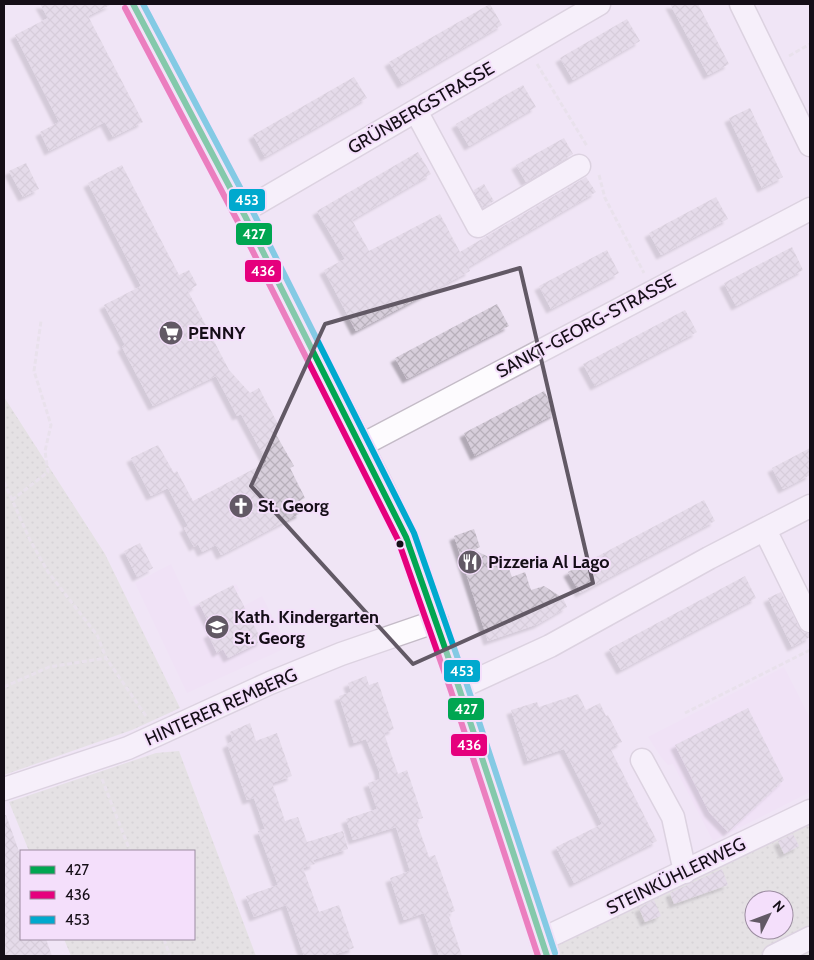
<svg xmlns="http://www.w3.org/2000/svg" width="814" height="960" viewBox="0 0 814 960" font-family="Cabin,sans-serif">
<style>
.built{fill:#f0ddf7}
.park{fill:url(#park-dots);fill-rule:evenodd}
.building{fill:url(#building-cross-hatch);filter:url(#shadow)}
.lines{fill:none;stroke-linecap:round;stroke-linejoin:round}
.minor-casing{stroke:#c4bbc7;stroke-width:25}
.path{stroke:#dfdce1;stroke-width:3;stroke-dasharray:5 2.5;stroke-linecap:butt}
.minor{stroke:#fdfbfe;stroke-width:22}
.bus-1-casing{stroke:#f4dffb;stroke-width:10}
.bus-2-casing{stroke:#f4dffb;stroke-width:10}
.bus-3-casing{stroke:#f4dffb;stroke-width:10}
.bus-1{stroke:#00a651;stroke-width:6}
.bus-2{stroke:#e5007d;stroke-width:6}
.bus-3{stroke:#00a9ce;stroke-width:6}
.marked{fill:none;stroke:#625965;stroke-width:4;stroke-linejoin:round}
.bus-dot{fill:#150e17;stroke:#f4dffb;stroke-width:2}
.labels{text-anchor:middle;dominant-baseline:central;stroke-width:4;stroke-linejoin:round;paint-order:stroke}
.street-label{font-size:18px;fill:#150e17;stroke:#f4dffb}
.poi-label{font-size:18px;font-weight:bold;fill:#150e17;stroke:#f4dffb;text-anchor:start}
.line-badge{stroke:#f4dffb;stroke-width:2}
.badge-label{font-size:14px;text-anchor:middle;font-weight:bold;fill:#fff}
</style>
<defs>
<pattern id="park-dots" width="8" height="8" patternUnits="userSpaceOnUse" patternTransform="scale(1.25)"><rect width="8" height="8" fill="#d7dccf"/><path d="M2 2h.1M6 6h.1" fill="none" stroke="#b8bcb1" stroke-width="1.8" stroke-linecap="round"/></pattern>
<pattern id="building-cross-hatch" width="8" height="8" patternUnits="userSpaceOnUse" patternTransform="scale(1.25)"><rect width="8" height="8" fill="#d7cedb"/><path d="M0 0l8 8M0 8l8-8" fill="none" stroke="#b8b0bb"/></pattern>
<filter id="shadow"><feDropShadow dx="-4.5" dy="4.5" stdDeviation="1" flood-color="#0004"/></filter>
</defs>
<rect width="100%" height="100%" fill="#f0e5f5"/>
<path class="built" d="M171 564 191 607 236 584 240 591 237 593 244 606 262 596 288 647 187 693 135 583Z
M784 667 810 718V792L713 841 673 764 668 765 661 757 648 737Z"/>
<path class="park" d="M4 397 105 554 180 708 132 730 4 775Z
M179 751 256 956H71L64 939H194V851H29L9 802 156 753Z
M810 810V956H547L541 940ZM754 900H784V930H754Z"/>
<path class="building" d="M40 4H112L88 16 143 122 113 137 105 122 49 151 40 132 59 122 15 35 48 18Z
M490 4 502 25 402 84 389 62Z
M670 4H698L729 64 708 75Z
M627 19 640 41 573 80 560 58Z
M354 77 367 98 265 157 253 135Z
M523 85 536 107 469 146 456 124Z
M750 108 783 177 762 188 729 118Z
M564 138 573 154 526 182 516 165Z
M418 152 431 174 352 220 369 251 440 214 460 252 586 177 596 192 468 267 470 271 356 331 324 270 345 259 317 211Z
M26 163 39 189 23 197 9 171Z
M122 165 179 275 189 270 197 285 188 291 229 370 250 393 259 388 280 428 274 431 294 466 290 468 305 498 295 503 301 513 221 555 216 545 202 552 198 544 194 547 184 528 188 526 168 488 151 496 131 458 158 445 174 473 177 471 193 501 267 462 241 414 237 416 216 376 153 406 122 347 125 345 104 305 141 286 88 183Z
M484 184 494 201 483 208 474 190Z
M716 197 728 219 661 255 649 233Z
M792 247 803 270 736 306 724 283Z
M607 250 619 273 551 309 539 286Z
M497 304 509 326 407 379 395 358Z
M685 310 697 332 595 386 583 364Z
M544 391 556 413 475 456 464 433Z
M810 448V475L783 489 772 468Z
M704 500 715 521 580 593 568 572Z
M474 529 480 547 474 550 508 566 512 577 525 572 531 590 544 586 563 598 567 607 538 624 488 641 454 536Z
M140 543 153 568 137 577 124 551Z
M745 576 756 598 621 670 609 649Z
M233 585 262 641 228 658 223 649 217 653 208 634 213 631 199 603Z
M781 592 799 627 803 632 810 634V637L792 647 768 598Z
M366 676 369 685 378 682 394 729 384 733 398 774 407 770 423 818 416 820 429 857 435 855 455 911 448 914 462 956H439L424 913 404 920 390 878 410 871 396 827 353 840 346 819 377 809 368 783 380 779 379 771 366 739 354 743 339 696 351 692 348 683Z
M578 694 586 710 600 703 606 716 608 715 622 742 610 748 657 841 574 883 556 847 602 824 564 749 528 761 511 710 537 702 539 707Z
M748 708 784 780 728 832 709 812 675 745Z
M250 723 256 741 277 733 292 776 272 783 285 821 298 817 307 842 343 831 348 849 313 860 315 864 303 868 319 912 339 905 354 948 330 956H304L286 905 254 917 246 896 278 885 258 831 265 829 254 798 247 800 227 744 233 741 230 732Z
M4 815H6L21 857V939H46L52 956H4Z
M793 834 799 846 784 854 778 841Z
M722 869 728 885 674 904 670 893Z
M654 900 661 916 645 922 639 908Z"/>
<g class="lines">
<defs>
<path id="minor" d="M133 4 245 216 384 490 406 537 459 688 547 956
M741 4 810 145
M416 111 478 226 579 166
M242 212 599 4
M362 445 810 209
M765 530 810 621
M459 688 550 646 709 558 810 506
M642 760 673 817 685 872
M4 789 128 748 270 683 341 654 437 621
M541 940 810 811
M774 956 810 938"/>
</defs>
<use href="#minor" class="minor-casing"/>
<path class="path" d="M789 56 810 44
M537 64 587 146
M599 175 605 198 644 273
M4 482 30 540 48 572 97 635 106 658 146 716
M12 500 48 472 45 451 51 425 34 371 41 321
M4 687 49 667 106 658
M685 713 810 650
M102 779 130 851
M164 939 170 956"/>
<use href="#minor" class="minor"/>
<defs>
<path id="bus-1" d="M133 4 245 216 406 537 459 688 547 956"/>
<path id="bus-2" d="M125 8 237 220 398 540 451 691 538 956"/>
<path id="bus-3" d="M143 4 253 212 414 533 467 685 555 953"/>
</defs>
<use href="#bus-1" class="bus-1-casing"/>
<use href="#bus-2" class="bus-2-casing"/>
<use href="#bus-3" class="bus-3-casing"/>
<use href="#bus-1" class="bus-1"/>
<use href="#bus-2" class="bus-2"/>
<use href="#bus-3" class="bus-3"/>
</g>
<path d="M0 0H814V960H0ZM520 268 593 583 413 664 251 486 325 324Z" fill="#f0e5f5" fill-opacity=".55" fill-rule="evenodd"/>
<path class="marked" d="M520 268 593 583 413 664 251 486 325 324Z"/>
<defs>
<symbol id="supermarket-disc" viewBox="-11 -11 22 22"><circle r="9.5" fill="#625965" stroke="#f4dffb"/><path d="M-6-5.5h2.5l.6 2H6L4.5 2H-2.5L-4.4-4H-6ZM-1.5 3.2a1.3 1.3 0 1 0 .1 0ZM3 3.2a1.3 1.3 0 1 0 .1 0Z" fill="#fff"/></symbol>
<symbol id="church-disc" viewBox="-11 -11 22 22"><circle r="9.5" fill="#625965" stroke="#f4dffb"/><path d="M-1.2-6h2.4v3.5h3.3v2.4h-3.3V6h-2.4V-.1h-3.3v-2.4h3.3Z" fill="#fff"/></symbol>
<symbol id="restaurant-disc" viewBox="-11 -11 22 22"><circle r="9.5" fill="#625965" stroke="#f4dffb"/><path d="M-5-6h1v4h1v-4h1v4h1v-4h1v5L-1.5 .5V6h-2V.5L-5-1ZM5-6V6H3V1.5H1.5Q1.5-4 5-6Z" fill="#fff"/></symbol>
<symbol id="school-disc" viewBox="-11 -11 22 22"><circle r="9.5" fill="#625965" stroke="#f4dffb"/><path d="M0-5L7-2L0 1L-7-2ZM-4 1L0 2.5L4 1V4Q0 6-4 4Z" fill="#fff"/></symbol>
</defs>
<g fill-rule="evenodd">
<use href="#supermarket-disc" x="157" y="319" width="28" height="28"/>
<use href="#church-disc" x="227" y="492" width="28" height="28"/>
<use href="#restaurant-disc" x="456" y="548" width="28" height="28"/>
<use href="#school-disc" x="203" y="613" width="28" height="28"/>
</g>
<circle class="bus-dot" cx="400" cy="544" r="4.5"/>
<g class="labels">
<g class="street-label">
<text transform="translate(421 108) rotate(-30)">GRÜNBERGSTRASSE</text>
<text transform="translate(586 326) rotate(-28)">SANKT-GEORG-STRASSE</text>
<text transform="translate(221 707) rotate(-24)">HINTERER REMBERG</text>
<text transform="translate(676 876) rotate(-26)">STEINKÜHLERWEG</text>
</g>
<g class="poi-label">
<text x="188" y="333">PENNY</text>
<text x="258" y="506">St. Georg</text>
<text x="488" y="562">Pizzeria Al Lago</text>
<text x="234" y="617">Kath. Kindergarten<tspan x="234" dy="21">St. Georg</tspan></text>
</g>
</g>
<g class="line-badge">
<rect x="228" y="188" width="38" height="24" rx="5" fill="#00a9ce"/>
<rect x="235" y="222" width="38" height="24" rx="5" fill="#00a651"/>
<rect x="244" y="259" width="38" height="24" rx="5" fill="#e5007d"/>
<rect x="443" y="659" width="38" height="24" rx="5" fill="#00a9ce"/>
<rect x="447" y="697" width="38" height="24" rx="5" fill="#00a651"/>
<rect x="450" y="733" width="38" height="24" rx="5" fill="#e5007d"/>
</g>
<g class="badge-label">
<text x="247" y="205">453</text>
<text x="254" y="239">427</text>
<text x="263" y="276">436</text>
<text x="462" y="676">453</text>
<text x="466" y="714">427</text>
<text x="469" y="750">436</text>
</g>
<rect width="814" height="960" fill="none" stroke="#150e17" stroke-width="10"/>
<rect x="20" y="850" width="175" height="90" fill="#f4dffb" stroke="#9b8ba0"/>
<rect x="30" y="866" width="25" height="8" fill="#00a651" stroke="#9b8ba0"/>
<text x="65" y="875" font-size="15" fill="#150e17">427</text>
<rect x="30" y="891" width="25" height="8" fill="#e5007d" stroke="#9b8ba0"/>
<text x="65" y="900" font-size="15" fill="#150e17">436</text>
<rect x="30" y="916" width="25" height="8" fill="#00a9ce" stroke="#9b8ba0"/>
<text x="65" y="925" font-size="15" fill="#150e17">453</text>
<g transform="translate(769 915) rotate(48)"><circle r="24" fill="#f4dffb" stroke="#9b8ba0"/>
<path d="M0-4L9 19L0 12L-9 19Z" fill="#625965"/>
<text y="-8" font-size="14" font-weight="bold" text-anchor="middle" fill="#150e17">N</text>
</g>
</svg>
